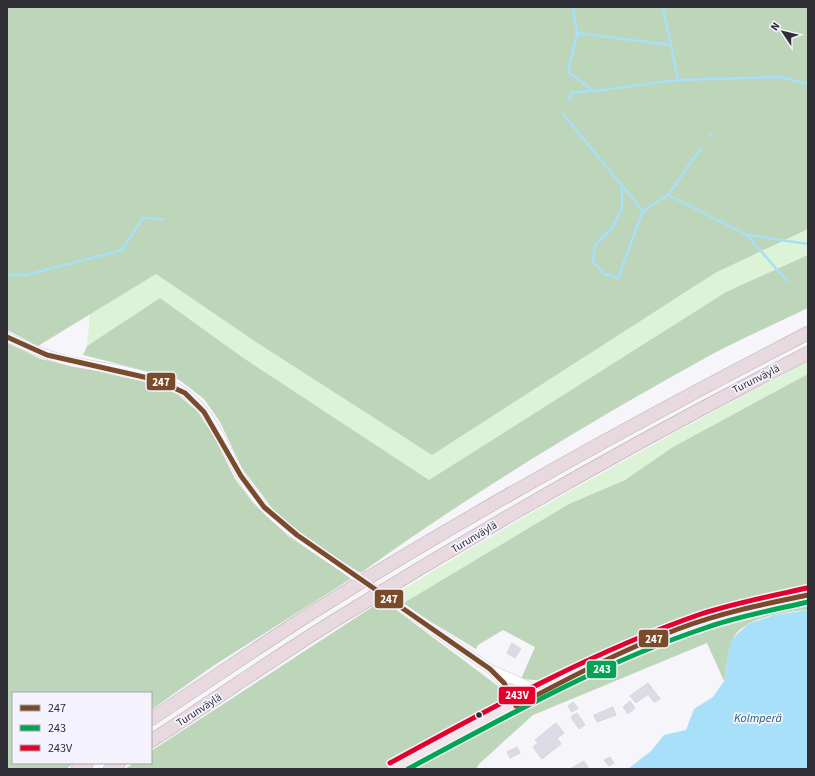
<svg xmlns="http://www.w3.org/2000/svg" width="815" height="776" viewBox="0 0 815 776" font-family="'Source Sans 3',sans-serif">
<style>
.green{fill:#dcf3d7}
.forest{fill:#bdd5b8}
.water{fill:#a8dff9}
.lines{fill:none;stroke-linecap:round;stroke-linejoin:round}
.stream{stroke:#a8dff9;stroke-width:2.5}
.building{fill:#dcdbe5;stroke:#d7d6dc}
.minor-tunnel{stroke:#cdcdd3;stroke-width:9;stroke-dasharray:9 4.5;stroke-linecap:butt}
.minor-casing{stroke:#c8c8cd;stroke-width:10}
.major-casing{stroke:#baacb2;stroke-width:12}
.highway-casing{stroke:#baacb2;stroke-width:14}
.minor{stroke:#fefefe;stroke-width:9}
.major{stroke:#f0e7eb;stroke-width:11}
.highway{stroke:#e7d9de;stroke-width:13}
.bus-1-casing{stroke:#f4f2fd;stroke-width:8}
.bus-2-casing{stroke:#f4f2fd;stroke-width:8}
.bus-3-casing{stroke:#f4f2fd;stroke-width:8}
.bus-1{stroke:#7a4b2a;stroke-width:5}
.bus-2{stroke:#00a651;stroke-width:5}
.bus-3{stroke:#e4002b;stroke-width:5}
.bus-dot{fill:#2f2e35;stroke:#f4f2fd;stroke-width:1.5}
.labels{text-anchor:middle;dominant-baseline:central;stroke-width:3.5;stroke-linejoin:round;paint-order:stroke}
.street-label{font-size:11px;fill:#2f2e35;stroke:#f4f2fd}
.water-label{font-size:12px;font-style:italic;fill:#235f78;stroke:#f4f2fd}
.line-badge{stroke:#f4f2fd;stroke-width:1.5}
.badge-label{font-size:11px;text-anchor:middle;font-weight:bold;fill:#fff}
</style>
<rect width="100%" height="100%" fill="#f5f5fa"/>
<path class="green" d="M808 229V255L726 292 429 480 242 357 160 298 87 346 90 314 156 274 253 340 715 273Z
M808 361V374L673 447 625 480 569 504 402 604 392 596C528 512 667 436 808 361Z
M507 680 519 688 521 693C514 695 510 686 507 680Z"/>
<path class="forest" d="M7 7H808V229L715 273 432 455 253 340 156 274 38 346 7 330Z
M808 255V308C775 324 740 339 707 357 589 422 470 494 361 573L315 544 278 516 242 468 220 422 204 399 178 379 83 355 87 346 160 298 242 357 429 480 726 292Z
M7 343 41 359 155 384 177 394 197 411 214 436 235 479 253 503 288 536 352 578 213 666 151 710V693H13V763H75L66 769H7Z
M808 374V590L728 609 679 624 548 681 521 679 535 647 503 630 478 645 476 649 402 604 569 504 625 480 673 447Z
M383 600 502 689 503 695 501 701 475 716 458 730 414 752 386 769H125L134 763H151V751Z
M808 600V610C788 611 741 618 733 639 728 652 726 668 724 681L707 643 533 715 479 764 476 769H405L622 659 699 628 739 616Z"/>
<path class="water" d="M808 610V769H628L651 751 664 735 686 730 694 709 713 697 724 681 729 649 733 638 748 624 774 615Z"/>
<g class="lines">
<path class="stream" d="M573 7 577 33 568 72 594 91 678 80 663 7
M577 33 671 45
M678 80 781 77 807 84
M569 100 572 92 594 91
M563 114 643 211 618 278 604 274 593 261 595 245 612 228 622 209V186
M710 136 711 134
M668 195 747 235 787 281
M643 211 668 195 701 148
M747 235 808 244
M7 275H26L122 250 143 218 163 219"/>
</g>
<path class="building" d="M512 643 521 649 515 658 507 653Z
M648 683 660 699 654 702 648 694 636 703 630 696Z
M630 701 635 708 628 714 623 707Z
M573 702 578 708 572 712 568 706Z
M613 707 616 715 597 722 594 715Z
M577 713 585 725 579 729 571 717Z
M556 723 564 733 557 738 561 744 542 759 533 747 538 743 535 740Z
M517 747 520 753 510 758 507 752Z
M610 757 614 763 609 766 604 760Z
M584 761 589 769H570Z"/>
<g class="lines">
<path class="minor-tunnel" d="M359 578 383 595"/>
<defs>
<path id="minor" d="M7 337C27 347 47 356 69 361 102 368 158 373 185 393 217 417 228 459 250 490 276 527 319 550 355 576
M388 598 490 669 542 692
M494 673 504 683 516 706"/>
<path id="major" d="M393 769 482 721 627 650 703 621 743 609 808 595"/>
<path id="highway" d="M151 719C209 681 265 642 324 605 481 507 643 418 808 333
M151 741C213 701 274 658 337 619 490 524 648 435 808 353
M78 769 87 763
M110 769 119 763"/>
</defs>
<use href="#minor" class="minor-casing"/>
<use href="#major" class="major-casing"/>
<use href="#highway" class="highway-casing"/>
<use href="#minor" class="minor"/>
<use href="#major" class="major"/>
<use href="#highway" class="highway"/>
<defs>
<path id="bus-1" d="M7 337 47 355 157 380 185 393 204 412 241 476 264 507 297 535 490 669 504 683 516 706C569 678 622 650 678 629 720 613 764 604 808 595"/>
<path id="bus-2" d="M408 769C503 718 603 662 705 628 739 616 773 610 808 602"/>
<path id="bus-3" d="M390 763C489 709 594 651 701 614 735 603 771 596 807 588"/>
</defs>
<use href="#bus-1" class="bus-1-casing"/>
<use href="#bus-2" class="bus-2-casing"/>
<use href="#bus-3" class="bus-3-casing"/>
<use href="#bus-1" class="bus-1"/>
<use href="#bus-2" class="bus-2"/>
<use href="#bus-3" class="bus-3"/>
</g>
<circle class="bus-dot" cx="479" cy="715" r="3.5"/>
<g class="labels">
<g class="street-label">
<text transform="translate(756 379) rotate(-27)">Turunväylä</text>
<text transform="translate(474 537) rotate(-31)">Turunväylä</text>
<text transform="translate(199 710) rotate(-33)">Turunväylä</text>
</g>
<g class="water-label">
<text x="758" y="718">Kolmperä</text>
</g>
</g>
<g class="line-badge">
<rect x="146" y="372" width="30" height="19" rx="4" fill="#7a4b2a"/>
<rect x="374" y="589" width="30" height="20" rx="4" fill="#7a4b2a"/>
<rect x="638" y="629" width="31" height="19" rx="4" fill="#7a4b2a"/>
<rect x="586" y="660" width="31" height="19" rx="4" fill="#00a651"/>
<rect x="498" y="686" width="38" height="19" rx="4" fill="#e4002b"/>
</g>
<g class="badge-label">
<text x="161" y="386">247</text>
<text x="389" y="603">247</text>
<text x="654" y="643">247</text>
<text x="602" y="673">243</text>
<text x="517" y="699">243V</text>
</g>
<rect width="815" height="776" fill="none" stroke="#2f2e35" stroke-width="16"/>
<rect x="12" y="692" width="140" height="72" fill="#f4f2fd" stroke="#a5a4ad"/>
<rect x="20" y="705" width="20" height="6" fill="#7a4b2a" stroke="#a5a4ad"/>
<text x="48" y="712" font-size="12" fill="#2f2e35">247</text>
<rect x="20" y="725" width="20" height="6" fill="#00a651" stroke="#a5a4ad"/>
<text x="48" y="732" font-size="12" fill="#2f2e35">243</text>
<rect x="20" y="745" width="20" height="6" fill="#e4002b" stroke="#a5a4ad"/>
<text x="48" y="752" font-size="12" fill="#2f2e35">243V</text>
<g transform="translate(783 32) rotate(305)" stroke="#f4f2fd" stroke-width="3" paint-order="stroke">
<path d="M0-3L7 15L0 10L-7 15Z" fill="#2f2e35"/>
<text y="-6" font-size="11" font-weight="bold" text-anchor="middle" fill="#2f2e35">N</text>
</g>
</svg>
